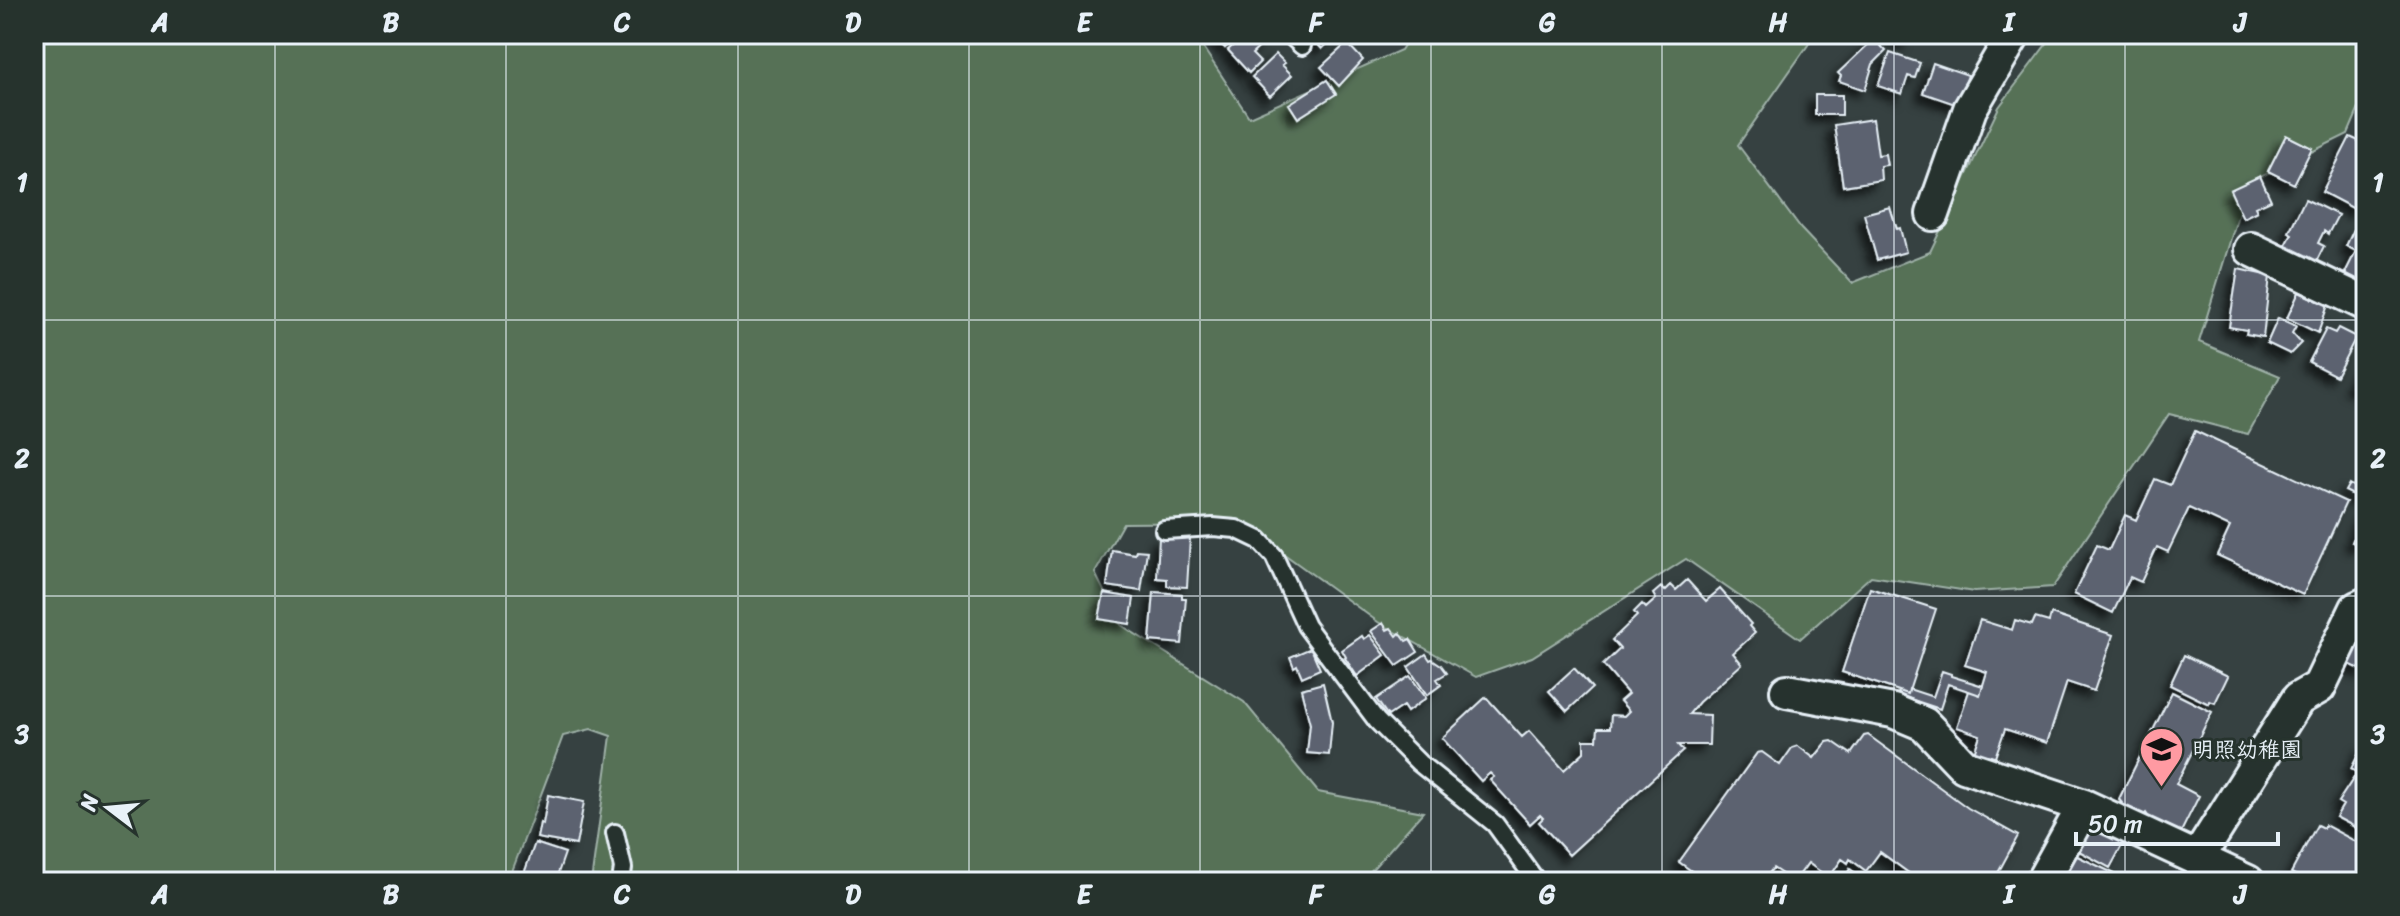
<svg xmlns="http://www.w3.org/2000/svg" width="2400" height="916" viewBox="0 0 2400 916" font-family="Sriracha,'Klee One',sans-serif">
<style>
.green{fill:#567157;stroke:#9fb1a8;stroke-width:2}
.building{fill:#5c6270;stroke:#e8f1f8;stroke-width:2;filter:url(#shadow)}
.lines{fill:none;stroke-linecap:round;stroke-linejoin:round}
.lane-casing{stroke:#e8f1f8;stroke-width:22}
.street-casing{stroke:#e8f1f8;stroke-width:38}
.lane{stroke:#26332d;stroke-width:16}
.street{stroke:#26332d;stroke-width:32}
.grid{fill:none;stroke:#e8f1f8;stroke-width:2;stroke-opacity:0.55}
.labels{text-anchor:middle;dominant-baseline:central;stroke-width:6;stroke-linejoin:round;paint-order:stroke}
.poi-label{font-size:22px;font-weight:bold;fill:#e8f1f8;stroke:#26332d;text-anchor:start}
.neatline{fill:none;stroke:#e8f1f8;stroke-width:3}
.grid-label{font-size:26px;text-anchor:middle;font-weight:bold;fill:#e8f1f8}
</style>
<defs>
<filter id="shadow"><feDropShadow dx="-7" dy="7" stdDeviation="4" flood-color="#0009"/></filter>
</defs>
<rect width="100%" height="100%" fill="#364141"/>
<filter id="ink" filterUnits="userSpaceOnUse"><feTurbulence type="fractalNoise" baseFrequency=".0125" numOctaves="2"/><feDisplacementMap in="SourceGraphic" scale="16" xChannelSelector="R" yChannelSelector="G"/><feConvolveMatrix kernelMatrix="1 2 1 2 8 2 1 2 1" color-interpolation-filters="sRGB"/></filter>
<g filter="url(#ink)">
<path class="green" d="M34 34H1194L1249 117 1401 50 1411 34H1813L1808 45 1738 145 1801 229 1852 283 1930 252 1999 107 2054 34H2366V92L2348 134 2248 183 2199 342 2280 376 2248 434 2169 414 2053 587 1974 592 1871 576 1800 639 1686 559 1532 657 1476 677 1378 622 1240 522 1123 523 1095 573 1121 625 1244 702 1318 792 1423 812 1361 882H599L592 875 611 736 591 729 563 736 508 882H34Z"/>
<path class="building" d="M1211 34H1239L1225 48Z
M1246 34H1258L1265 42 1252 54 1260 62 1249 73 1228 50Z
M1308 34H1337L1322 49Z
M1883 34H1911L1908 43Z
M1874 39 1886 51 1873 64 1865 90 1839 81 1841 76 1838 73Z
M1347 43 1363 60 1339 86 1321 67Z
M1890 53 1920 63 1915 78 1908 76 1902 94 1878 86Z
M1276 54 1285 63 1282 65 1292 75 1270 96 1252 77Z
M1933 63 1968 75 1958 105 1923 93Z
M1327 80 1336 94 1298 118 1289 104Z
M1815 95H1842V115H1815Z
M1873 119 1878 155 1885 154 1887 165 1880 166 1881 180 1843 186 1834 125Z
M2286 135 2312 148 2294 184 2268 171Z
M2350 137 2363 143 2366 141V195L2358 211 2322 192Z
M2260 176 2271 200 2255 207 2257 211 2243 218 2230 190Z
M2305 199 2338 215 2328 234 2324 231 2318 243 2324 246 2316 262 2285 247 2292 234 2289 232Z
M1890 207 1897 229 1900 228 1906 252 1877 260 1864 214Z
M2354 229 2366 235 2365 283 2345 273 2356 251 2346 246Z
M2238 269 2270 276 2263 337 2246 334 2247 330 2229 327Z
M2299 292 2328 305 2318 333 2287 318Z
M2278 318 2296 326 2292 333 2301 343 2290 354 2267 343Z
M2338 328 2356 337 2336 376 2309 362 2326 329 2335 333Z
M2366 356V392L2352 385Z
M2195 431 2346 502 2303 595 2217 555 2230 527 2189 508 2168 552 2157 547 2141 582 2130 577 2113 613 2074 594 2097 545 2109 550 2125 515 2136 520 2155 479 2170 485Z
M2349 484 2366 494 2365 501 2345 491Z
M2365 508H2366V530L2356 526Z
M2358 528 2366 532 2361 546 2352 542Z
M1159 537 1190 538 1187 587 1167 586V579L1157 578Z
M1112 550 1135 554 1136 550 1147 551 1141 591 1107 586Z
M1687 580 1706 601 1720 589 1751 624 1749 626 1755 633 1733 653 1742 664 1699 702 1689 714 1710 715 1709 745H1678L1683 751 1569 855 1539 822 1543 818 1540 815 1530 824 1490 780 1494 777 1490 773 1481 781 1442 738 1486 697 1522 737 1529 731 1564 770 1584 752V740H1597L1598 728H1610L1611 715 1624 716 1629 711 1620 701 1628 694 1603 665 1620 649 1612 640 1637 616 1634 612 1642 604 1646 608 1656 599 1653 594 1661 587 1665 591 1671 585 1676 590Z
M1870 588 1936 609 1908 694 1842 672Z
M1154 592 1182 594V598H1186L1182 644 1150 641Z
M1104 593 1134 598 1130 624 1099 619Z
M2051 614 2113 635 2094 691 2067 682 2047 743 2005 729 1994 760 1974 753 1980 735 1957 727 1969 691 1980 695 1987 672 1965 665 1980 620 2012 630 2015 620 2032 625 2035 618 2049 622Z
M2366 622V672L2347 663Z
M1383 623 1387 630 1391 628 1397 636 1400 633 1406 641 1410 639 1418 652 1397 666 1371 631Z
M1370 635 1385 655 1357 676 1345 658 1346 657 1342 650 1362 636 1364 639Z
M1311 648 1320 669 1302 677 1297 665 1294 667 1290 657Z
M1426 654 1430 660 1432 659 1441 665 1447 673 1437 679 1441 685 1427 695 1408 667Z
M2184 655 2228 676 2215 703 2210 701 2209 704 2170 685Z
M1574 668 1592 688 1567 711 1549 691Z
M1942 671 1951 674V676L1983 686 1980 695 1948 684 1940 709 1898 695 1899 691 1908 694 1909 689 1933 697Z
M1410 676 1426 698 1407 712 1403 706 1388 716 1376 699Z
M1323 683 1332 722 1329 755 1307 753 1310 724 1301 689Z
M2172 692 2212 712 2176 784 2199 796 2180 834 2150 819 2146 813 2142 817 2131 815 2119 799Z
M1868 735 1968 808 2018 836 1993 882H1927L1919 876 1917 879 1880 852 1866 871 1850 859 1848 863 1842 859 1829 878 1808 863 1794 882 1773 868 1762 882H1749L1737 874 1732 882H1707L1679 862 1757 753 1762 752 1780 765 1792 748 1798 746 1814 758 1827 742 1832 741 1851 754 1864 736Z
M2363 745 2366 747V777L2351 769Z
M2357 773 2366 778V833L2336 817 2343 805 2338 802Z
M548 795 584 802 576 845 537 838 540 823 543 824Z
M2093 824 2125 840 2110 868 2079 851Z
M2317 825 2323 828 2325 825 2366 847V882L2294 881 2297 876 2291 873Z
M535 843 565 853 557 876 566 879 565 882H521Z
M2073 854 2115 874 2111 882H2071L2060 877Z
M1850 869 1868 882H1842Z
M1392 870 1400 882H1375Z
M1424 871 1430 880 1432 878 1435 882H1412Z"/>
<g class="lines">
<defs>
<path id="lane" d="M1289 34 1302 46
M1164 530 1213 527 1236 529 1259 540 1274 556 1306 626 1377 721 1419 763 1495 824 1537 882
M615 833 623 868 621 882"/>
<path id="street" d="M1933 214 1970 109 2014 34
M2251 249 2366 304
M1787 691 1893 711 1924 724 1964 766 2084 806 2248 882
M2197 859 2298 699 2319 687 2357 608 2366 604
M2042 882 2084 806"/>
</defs>
<use href="#lane" class="lane-casing"/>
<use href="#street" class="street-casing"/>
<use href="#lane" class="lane"/>
<use href="#street" class="street"/>
</g>
</g>
<path class="grid" d="M275 34V882M506 34V882M738 34V882M969 34V882M1200 34V882M1431 34V882M1662 34V882M1894 34V882M2125 34V882M34 320H2366M34 596H2366"/>
<defs>
<symbol id="school-pin" viewBox="-11 -11 22 30"><path d="M0 17L-7.5 6A9.5 9.5 0 1 1 7.5 6Z" fill="#ff9aa2" stroke="#26332d"/><path d="M0-5L7-2L0 1L-7-2ZM-4 1L0 2.5L4 1V4Q0 6-4 4Z" fill="#111"/></symbol>
</defs>
<g fill-rule="evenodd">
<use href="#school-pin" x="2136" y="724" width="51" height="69"/>
</g>
<g class="labels">
<g class="poi-label">
<text x="2192" y="749">明照幼稚園</text>
</g>
</g>
<rect width="2400" height="916" fill="none" stroke="#26332d" stroke-width="88"/>
<g transform="translate(108 808) rotate(286)" stroke="#26332d" stroke-width="6" paint-order="stroke">
<path d="M0-6L14 30L0 20L-14 30Z" fill="#e8f1f8"/>
<text y="-12" font-size="22" font-weight="bold" text-anchor="middle" fill="#e8f1f8">N</text>
</g>
<path d="M2076 832v12h202v-12" fill="none" stroke="#e8f1f8" stroke-width="4"/>
<text x="2088" y="832" font-size="24" fill="#e8f1f8" stroke="#26332d" stroke-width="6" paint-order="stroke">50 m</text>
<rect x="44" y="44" width="2312" height="828" class="neatline"/>
<g class="grid-label">
<text x="160" y="31">A</text>
<text x="391" y="31">B</text>
<text x="622" y="31">C</text>
<text x="853" y="31">D</text>
<text x="1084" y="31">E</text>
<text x="1316" y="31">F</text>
<text x="1547" y="31">G</text>
<text x="1778" y="31">H</text>
<text x="2009" y="31">I</text>
<text x="2240" y="31">J</text>
<text x="22" y="191">1</text>
<text x="2378" y="191">1</text>
<text x="22" y="467">2</text>
<text x="2378" y="467">2</text>
<text x="22" y="743">3</text>
<text x="2378" y="743">3</text>
<text x="160" y="903">A</text>
<text x="391" y="903">B</text>
<text x="622" y="903">C</text>
<text x="853" y="903">D</text>
<text x="1084" y="903">E</text>
<text x="1316" y="903">F</text>
<text x="1547" y="903">G</text>
<text x="1778" y="903">H</text>
<text x="2009" y="903">I</text>
<text x="2240" y="903">J</text>
</g>
</svg>
